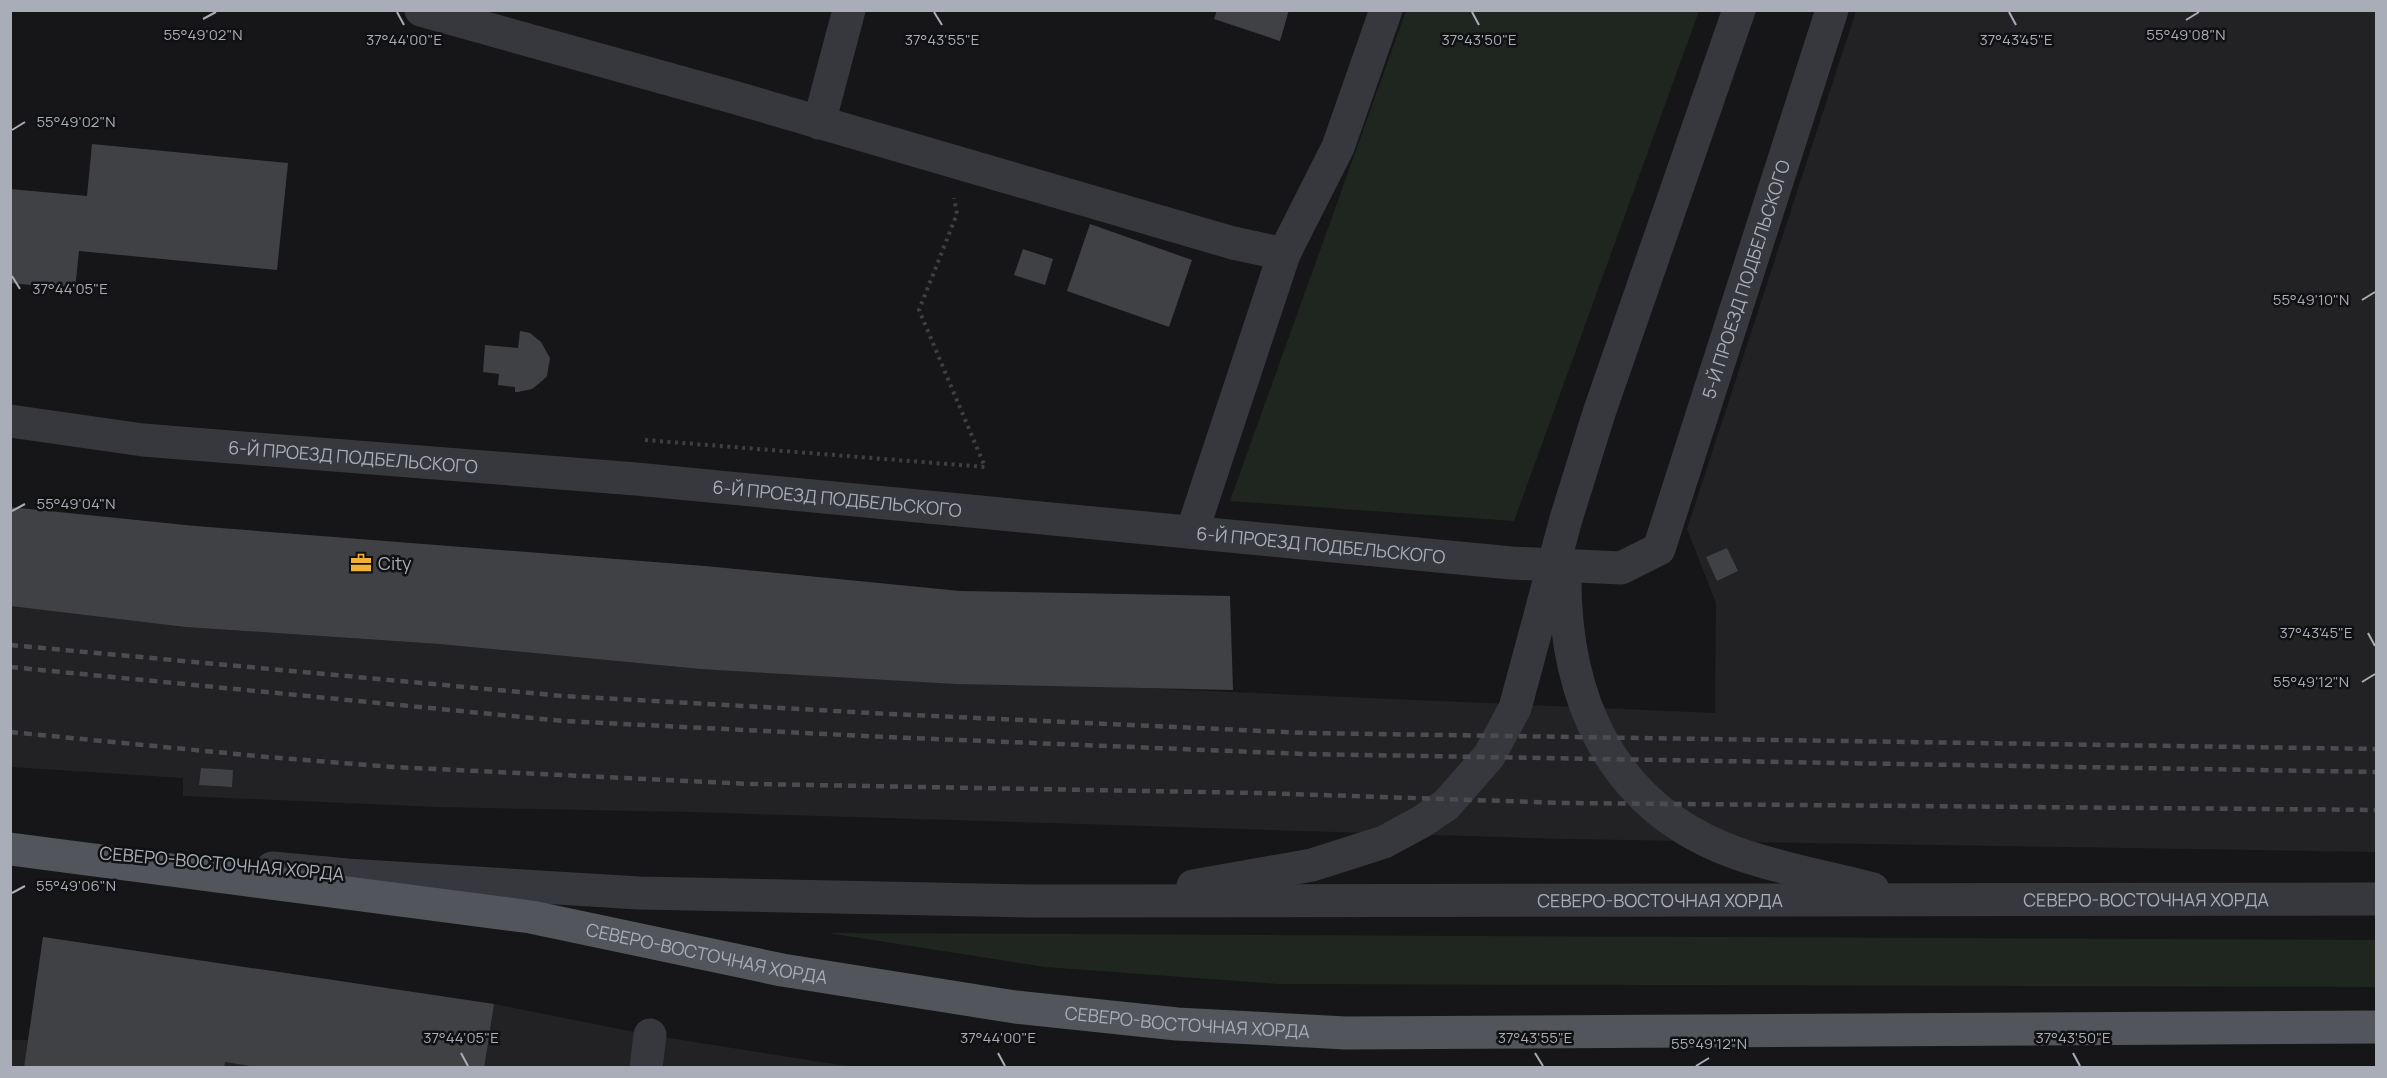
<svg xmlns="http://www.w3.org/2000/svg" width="2387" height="1078" viewBox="0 0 2387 1078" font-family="Manrope,sans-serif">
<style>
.built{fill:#222225}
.green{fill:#1e261f}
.building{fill:#404145}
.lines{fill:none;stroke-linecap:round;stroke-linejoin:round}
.path{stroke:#3d3f44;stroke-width:4;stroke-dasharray:3 4.5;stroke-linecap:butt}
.minor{stroke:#37383d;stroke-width:33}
.major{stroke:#53555c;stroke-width:33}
.rail{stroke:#4a4c52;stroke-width:4.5;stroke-dasharray:8 6;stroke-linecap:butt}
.ticks{fill:none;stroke:#a8adb8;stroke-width:2}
.labels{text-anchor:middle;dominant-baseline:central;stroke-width:5;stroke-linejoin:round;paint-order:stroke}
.street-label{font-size:18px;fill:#a8adb8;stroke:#111113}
.poi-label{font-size:18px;fill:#a8adb8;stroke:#111113;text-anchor:start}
.ticks-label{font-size:15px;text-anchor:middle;fill:#a8adb8;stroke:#111113;stroke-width:5;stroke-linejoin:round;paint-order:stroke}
</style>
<rect width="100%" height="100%" fill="#161618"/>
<path class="built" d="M1856 11H2376V852L1565 839 690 812 437 807 183 796V778L11 767 10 606 185 627 439 644 700 669 1715 713 1716 603 1687 529Z
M43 937 494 1004 650 1035 853 1067 11 1068 10 1040H28Z"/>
<path class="green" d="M1406 11H1699L1514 521 1230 501Z
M828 933 2376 940V987L1278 984 1045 967Z"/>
<path class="building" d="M1217 10H1289L1280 41 1214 19Z
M92 144 288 163 277 270 79 251 75 289 10 283V189L87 196Z
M1090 224 1192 260 1169 327 1067 291Z
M1023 249 1053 259 1045 285 1014 275Z
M520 331 530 333 541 342 550 358 547 376 542 381 532 389 518 392H515V387L498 385 499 374 483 372 485 345 518 348Z
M10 507 195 526 705 566 960 591 1230 596 1233 690 956 684 700 669 439 644 185 627 10 606Z
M1727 548 1738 571 1717 581 1706 557Z
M201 768 233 770 232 787 199 785Z
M43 937 494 1004 484 1068H262L225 1062 224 1068H24Z"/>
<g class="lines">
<path class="path" d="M645 440 985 467 919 310 957 214 954 198"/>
<g class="minor">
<path d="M421 10 733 97 1233 243 1284 254"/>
<path d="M819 123 849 10"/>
<path id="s1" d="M10 421 143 440 636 479 1511 563 1621 568 1659 549 1832 10"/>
<path d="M1192 532 1284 254 1338 147 1386 10"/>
<path d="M1565 565C1562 694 1608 807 1736 853 1780 869 1828 877 1873 889"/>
<path id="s2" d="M272 868 347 875 639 893 1030 901 2376 899"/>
<path d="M1193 886 1312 865 1384 842 1421 822 1446 805 1489 756 1515 708 1566 519 1599 413 1739 10"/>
<path d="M646 1068 650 1035"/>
</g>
<path class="major" id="s3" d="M10 849 531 917 782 970 1015 1007 1177 1024 1346 1033 2376 1027"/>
<path class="rail" d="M10 645 563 696 890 714 1307 733 2376 749
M10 667 563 721 886 737 1304 754 2376 772
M10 732 267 757 393 767 751 784 1259 793 1565 803 2376 810"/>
</g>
<path class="ticks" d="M397 12 404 25M934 12 942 25M1472 12 1479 25M2009 12 2016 25M203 19 216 12M2186 20 2199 12M12 130 25 122M12 276 20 289M2362 300 2375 292M12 511 25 504M2368 633 2375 646M2362 682 2375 674M12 893 25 886M461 1053 468 1066M998 1053 1005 1066M1535 1053 1543 1066M2073 1053 2080 1066M1696 1066 1709 1058"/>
<defs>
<symbol id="office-bare" viewBox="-9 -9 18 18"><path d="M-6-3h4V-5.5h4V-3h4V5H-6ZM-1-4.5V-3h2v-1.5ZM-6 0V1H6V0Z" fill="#f2b134" stroke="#111113" stroke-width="2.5" paint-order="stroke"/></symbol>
</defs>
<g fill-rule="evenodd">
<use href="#office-bare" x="346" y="548" width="30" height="30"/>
</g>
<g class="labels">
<g class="street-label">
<text stroke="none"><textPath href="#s1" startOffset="1944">5-Й ПРОЕЗД ПОДБЕЛЬСКОГО</textPath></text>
<text stroke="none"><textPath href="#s1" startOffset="345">6-Й ПРОЕЗД ПОДБЕЛЬСКОГО</textPath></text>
<text stroke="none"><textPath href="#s1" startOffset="831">6-Й ПРОЕЗД ПОДБЕЛЬСКОГО</textPath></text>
<text stroke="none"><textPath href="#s1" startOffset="1317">6-Й ПРОЕЗД ПОДБЕЛЬСКОГО</textPath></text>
<text transform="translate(222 863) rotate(5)">СЕВЕРО-ВОСТОЧНАЯ ХОРДА</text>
<text stroke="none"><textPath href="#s2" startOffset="1875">СЕВЕРО-ВОСТОЧНАЯ ХОРДА</textPath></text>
<text stroke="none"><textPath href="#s2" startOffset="1389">СЕВЕРО-ВОСТОЧНАЯ ХОРДА</textPath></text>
<text stroke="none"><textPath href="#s3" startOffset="705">СЕВЕРО-ВОСТОЧНАЯ ХОРДА</textPath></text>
<text stroke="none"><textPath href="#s3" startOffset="1191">СЕВЕРО-ВОСТОЧНАЯ ХОРДА</textPath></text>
</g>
<g class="poi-label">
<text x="378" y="563">City</text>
</g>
</g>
<g class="ticks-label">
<text x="203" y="40">55°49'02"N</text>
<text x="2186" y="40">55°49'08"N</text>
<text x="1479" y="45">37°43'50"E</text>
<text x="404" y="45">37°44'00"E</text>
<text x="942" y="45">37°43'55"E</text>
<text x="2016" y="45">37°43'45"E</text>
<text x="76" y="127">55°49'02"N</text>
<text x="70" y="294">37°44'05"E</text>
<text x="2311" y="305">55°49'10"N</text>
<text x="76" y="509">55°49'04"N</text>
<text x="2316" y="638">37°43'45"E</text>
<text x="2311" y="687">55°49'12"N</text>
<text x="76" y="891">55°49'06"N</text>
<text x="461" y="1043">37°44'05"E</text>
<text x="998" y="1043">37°44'00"E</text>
<text x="1535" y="1043">37°43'55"E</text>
<text x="2073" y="1043">37°43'50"E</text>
<text x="1709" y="1049">55°49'12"N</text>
</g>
<rect width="2387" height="1078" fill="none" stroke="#a8adb8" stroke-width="24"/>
</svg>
